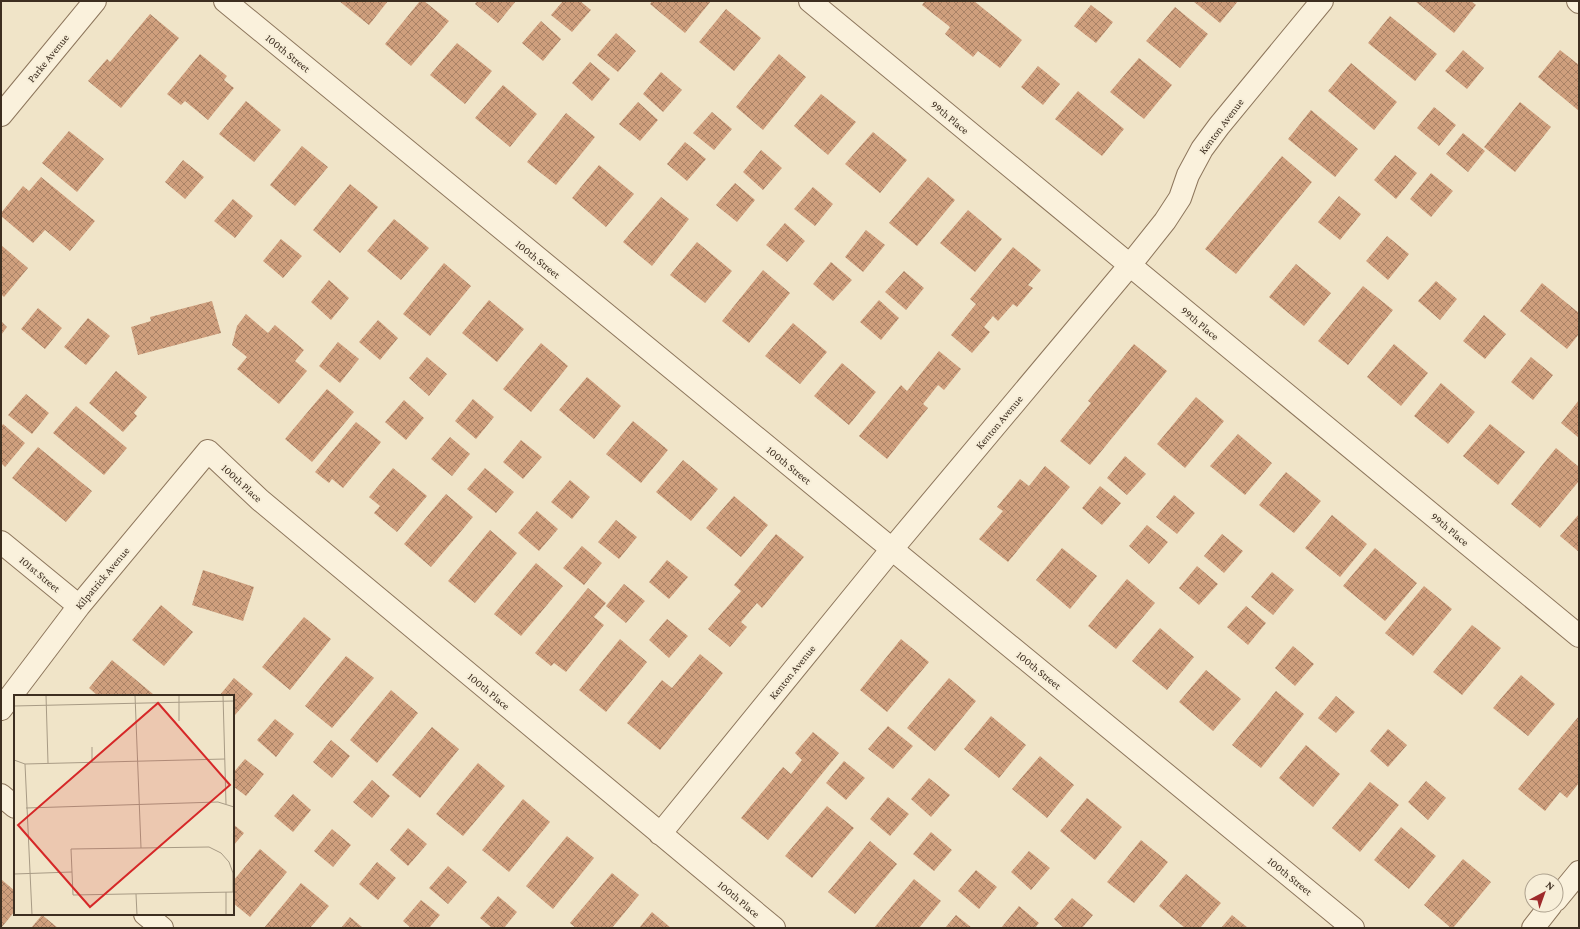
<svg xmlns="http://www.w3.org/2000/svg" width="1580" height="929" viewBox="0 0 1580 929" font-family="'Crimson Pro',serif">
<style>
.building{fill:url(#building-cross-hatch)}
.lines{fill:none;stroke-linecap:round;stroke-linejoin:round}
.minor-casing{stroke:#8d765c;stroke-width:24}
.minor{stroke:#faf1dc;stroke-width:22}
.labels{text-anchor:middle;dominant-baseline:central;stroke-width:4;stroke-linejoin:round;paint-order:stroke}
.street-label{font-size:11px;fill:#3d2e20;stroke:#f7eed8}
.inset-road{fill:none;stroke:#a89b85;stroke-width:1}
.view{fill:#d62828;fill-opacity:0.15;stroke:#d62828;stroke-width:2}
.inset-edge{fill:none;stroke:#3d2e20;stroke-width:2}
</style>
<defs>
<pattern id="building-cross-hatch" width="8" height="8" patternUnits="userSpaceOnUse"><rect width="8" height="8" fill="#cf9f7d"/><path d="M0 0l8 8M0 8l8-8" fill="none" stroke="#a98266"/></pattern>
</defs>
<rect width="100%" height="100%" fill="#f0e4c8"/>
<path class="building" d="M339 1H388L369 25Z
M420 1H424L449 21 411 66 385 44Z
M477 1H516L498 23 475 4Z
M563 1H580L591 10 572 32 551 15Z
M652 1H711L685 33 650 4Z
M925 1H974L1022 40 1000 68 978 51 973 57 945 34 950 27 922 5Z
M1193 1H1238L1220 23Z
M1415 1H1471L1476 5 1454 33Z
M1091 5 1113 22 1096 43 1074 26Z
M1175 7 1208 34 1180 68 1146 41Z
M726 9 761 38 734 71 699 42Z
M150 14 179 38 121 108 88 81 107 59 110 62Z
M1390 16 1437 54 1415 81 1368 43Z
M541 21 561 39 543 61 522 43Z
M616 33 636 51 618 72 597 55Z
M457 43 492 71 465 104 430 75Z
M1463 50 1484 68 1467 89 1445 71Z
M1560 50 1579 65V111L1538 77Z
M200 54 227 76 224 80 234 88 208 120 185 101 181 105 167 94Z
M779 54 806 77 763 130 736 107Z
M1139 58 1172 85 1144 119 1110 92Z
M590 62 610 79 592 101 572 83Z
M1351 63 1397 102 1374 130 1328 91Z
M1038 66 1060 84 1043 105 1021 87Z
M661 72 682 90 663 112 643 94Z
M503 85 537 114 510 147 475 118Z
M1078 91 1124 129 1102 156 1055 119Z
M821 94 856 122 828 155 794 126Z
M246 101 281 130 254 162 219 134Z
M638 102 658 120 640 141 619 124Z
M1520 102 1551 127 1515 172 1484 147Z
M1434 107 1456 125 1439 146 1417 128Z
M1311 110 1358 149 1335 177 1288 139Z
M712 112 732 129 714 150 693 133Z
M566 113 595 137 556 185 527 162Z
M69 131 104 159 77 192 42 163Z
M873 132 907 160 880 193 845 164Z
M1463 133 1485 151 1468 172 1446 154Z
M685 142 706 159 687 181 667 164Z
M302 146 328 167 295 206 270 185Z
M761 150 782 168 763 190 743 172Z
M1395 155 1417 173 1396 199 1374 180Z
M1282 156 1312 182 1236 274 1205 249Z
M183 160 204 177 185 199 165 182Z
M599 165 634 194 606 227 572 198Z
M1431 173 1453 191 1431 217 1410 199Z
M41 177 95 221 70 251 45 230 33 243 1 216V213L23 186 29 191Z
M928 177 955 200 917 246 889 223Z
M735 183 755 200 737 222 716 205Z
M350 184 378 207 340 253 313 230Z
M813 187 833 204 815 226 794 209Z
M1339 196 1361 214 1340 240 1318 222Z
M661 197 689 219 652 266 623 242Z
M233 199 253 216 235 238 214 221Z
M968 210 1002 239 975 272 940 243Z
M394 219 429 248 401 280 367 251Z
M785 223 805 241 787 262 766 245Z
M866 230 885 245 863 272 845 257Z
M1387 236 1409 254 1388 280 1366 261Z
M281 239 302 256 283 278 263 261Z
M697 242 732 271 705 303 670 275Z
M1 245 28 268 4 297 1 294Z
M1013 247 1041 270 1028 285 1033 288 1017 307 1013 304 998 321 993 316 984 327 990 332 972 353 951 335 976 304 970 299Z
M831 262 852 280 833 301 813 284Z
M444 263 471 286 430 336 403 314Z
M1296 264 1331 293 1304 326 1269 297Z
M763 270 790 293 749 343 722 321Z
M904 271 924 288 906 310 885 292Z
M329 280 349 298 331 320 311 302Z
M1436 281 1457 299 1440 320 1418 301Z
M1542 283 1579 313V334L1567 349 1520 311Z
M1363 286 1393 310 1348 365 1318 341Z
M489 300 524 329 497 362 462 333Z
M879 300 899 318 881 340 860 322Z
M212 301 221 333 138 355 131 327 151 321 150 317Z
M38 308 62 328 45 349 21 329Z
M246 314 268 333 275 325 304 350 295 361 307 371 279 404 237 369 247 357 232 345 237 326Z
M1484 315 1506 334 1485 359 1463 341Z
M88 318 110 336 86 365 64 347Z
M378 320 398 338 380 360 359 342Z
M1 321 7 327 1 335Z
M793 323 827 352 800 384 765 356Z
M338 342 359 359 340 383 319 366Z
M541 343 568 366 531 412 503 389Z
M1134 344 1167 371 1090 465 1060 441 1091 403 1088 401Z
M1394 344 1428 373 1401 406 1367 377Z
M939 351 961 369 944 390 938 385 923 404 928 408 887 459 859 436 901 385 907 391Z
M427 357 447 374 429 396 409 378Z
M1531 357 1553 375 1533 400 1511 382Z
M842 363 876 392 849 425 814 396Z
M116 371 147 397 134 413 137 416 123 432 89 403Z
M587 377 621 406 594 439 559 410Z
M1441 383 1475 412 1448 444 1414 416Z
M327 389 354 412 312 462 285 439Z
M26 394 49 413 32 434 8 415Z
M1196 397 1224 421 1185 468 1157 444Z
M473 399 494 417 476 439 455 421Z
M404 400 424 418 406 440 385 422Z
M1579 400V438L1561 423Z
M76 406 127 448 104 475 53 433Z
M633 421 668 450 641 483 606 454Z
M356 422 381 442 343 488 332 479 329 483 315 472Z
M3 424 25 443 5 467 1 463V427Z
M1490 424 1525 452 1498 485 1463 456Z
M1238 434 1272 463 1245 495 1210 466Z
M450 437 470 454 452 476 431 459Z
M521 440 542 457 523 479 503 462Z
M38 447 92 491 66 522 12 478Z
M1556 448 1579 467V481L1540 528 1511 504Z
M1125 456 1146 474 1127 495 1107 478Z
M683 460 718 489 691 521 656 492Z
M1045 466 1070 487 1008 562 979 539 1003 511 997 507 1020 479 1029 486Z
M393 468 427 496 397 532 374 513 380 506 369 497Z
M485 468 514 492 496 513 467 489Z
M1286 472 1321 501 1294 533 1259 505Z
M570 480 590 497 572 519 551 502Z
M1100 486 1121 503 1102 525 1082 508Z
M446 494 473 517 431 567 404 544Z
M1174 495 1195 513 1177 534 1156 517Z
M734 496 768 525 741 557 706 528Z
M537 511 558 529 539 551 518 533Z
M1579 514V552L1560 536Z
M1332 515 1367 544 1340 577 1305 548Z
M616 520 637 537 619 559 598 542Z
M1147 525 1168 542 1149 564 1129 546Z
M490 530 517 553 475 603 448 581Z
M776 534 804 557 762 608 757 603 741 622 747 627 730 647 708 629 741 591 734 585Z
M1222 534 1243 551 1224 573 1204 556Z
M582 546 602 563 584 585 563 568Z
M1062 548 1097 576 1070 609 1036 580Z
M1375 548 1417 583 1385 621 1343 586Z
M667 560 688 577 669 599 649 582Z
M536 563 563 586 521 636 494 614Z
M1197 566 1218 584 1199 605 1179 588Z
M203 570 254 587 243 621 192 605Z
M1272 572 1294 590 1273 615 1251 597Z
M1127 579 1155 603 1116 649 1088 626Z
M624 584 645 601 626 623 606 606Z
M1424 586 1452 609 1413 656 1385 633Z
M588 588 606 603 594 617 604 625 566 672 554 663 551 666 535 653Z
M161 605 193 632 164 666 132 640Z
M1246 606 1266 623 1248 645 1227 627Z
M304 617 331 639 290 690 262 667Z
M667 619 688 636 669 658 649 640Z
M1472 625 1501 648 1462 695 1433 672Z
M1160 628 1194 657 1167 690 1132 661Z
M620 639 647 662 606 712 579 690Z
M901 639 929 662 887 712 860 690Z
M1293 646 1314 664 1295 686 1275 668Z
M700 654 723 673 660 750 627 723 662 680 672 688Z
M346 656 374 678 332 728 305 706Z
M112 660 153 694 152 696H98L89 688Z
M1206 670 1241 699 1213 731 1179 702Z
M1521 675 1555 704 1528 736 1493 708Z
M234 678 253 694 235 715 233 713V696H219Z
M949 678 976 701 935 751 907 728Z
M391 690 418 713 377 763 350 740Z
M1276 691 1304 714 1261 768 1232 745Z
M1336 696 1355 712 1336 733 1318 718Z
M991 716 1026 745 999 778 964 749Z
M1579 716V783L1567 798 1560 792 1545 811 1518 789Z
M275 719 294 734 276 757 257 740Z
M888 726 913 746 893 769 868 749Z
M432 727 459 749 420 798 392 775Z
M1388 729 1407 745 1388 767 1370 751Z
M813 732 839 753 768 840 741 818 783 767 791 774 802 760 795 753Z
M331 740 350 756 332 778 313 762Z
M1306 745 1340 774 1313 807 1279 778Z
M1040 756 1074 785 1047 818 1012 789Z
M245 759 264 774 246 796 233 786V773Z
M844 761 865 778 846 800 826 783Z
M478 763 505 786 463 836 436 814Z
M929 778 950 795 931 817 911 799Z
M372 780 390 796 372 818 353 802Z
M1426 781 1446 798 1428 820 1408 802Z
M1370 782 1399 805 1360 852 1332 828Z
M293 794 311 810 293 832 274 816Z
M888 797 909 814 890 836 870 819Z
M1087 798 1122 827 1095 860 1060 831Z
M523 799 550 822 509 872 482 850Z
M827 806 854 828 812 878 785 856Z
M233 824 244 833 233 846Z
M1401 827 1436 856 1409 889 1374 860Z
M408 828 427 844 408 866 390 850Z
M332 829 351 845 333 867 314 851Z
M931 832 952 850 934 871 913 854Z
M567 836 594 858 553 909 526 886Z
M1141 840 1168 862 1134 903 1107 882Z
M870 841 897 864 855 914 828 892Z
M260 849 287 872 250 917 233 903V881Z
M1029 851 1050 868 1031 890 1011 872Z
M1463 859 1491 882 1453 928H1451L1424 905Z
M377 862 396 878 378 900 359 884Z
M448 866 467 882 448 904 429 888Z
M976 870 997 887 979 909 958 891Z
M612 873 639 895 612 928H576L570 923Z
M1186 874 1221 903 1200 928H1185L1159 906Z
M914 879 941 901 919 928H874Z
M2 880 15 891V911L1 928V882Z
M301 883 329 906 310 928H264Z
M498 896 517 912 504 928H492L480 918Z
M1072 898 1093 915 1082 928H1064L1054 919Z
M421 900 440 915 429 928H411L403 921Z
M1019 906 1039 923 1035 928H1001Z
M652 912 671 928H639Z
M42 915 58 928H31Z
M956 915 972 928H945Z
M1232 915 1248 928H1221Z
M350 917 363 928H341Z"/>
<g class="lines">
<defs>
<path id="minor" d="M225 1 1353 928
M810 1 1579 636
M1578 1 1579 2
M1 115 95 1
M1 542 79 606
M1 709 79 606 208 451 260 500 774 928
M1 795 15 807
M660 834 892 549 1130 265 1165 221 1180 198 1188 175 1202 149 1219 126 1322 1
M1556 900 1579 872
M145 914 162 928
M1533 928 1551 905"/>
</defs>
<use href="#minor" class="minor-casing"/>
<use href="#minor" class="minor"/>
</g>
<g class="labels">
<g class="street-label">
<text transform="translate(288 53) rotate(39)">100th Street</text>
<text transform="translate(48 58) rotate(-51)">Parke Avenue</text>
<text transform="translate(950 117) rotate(40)">99th Place</text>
<text transform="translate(1221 126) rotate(-53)">Kenton Avenue</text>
<text transform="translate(538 259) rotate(39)">100th Street</text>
<text transform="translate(1200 323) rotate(40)">99th Place</text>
<text transform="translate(999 422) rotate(-50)">Kenton Avenue</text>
<text transform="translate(789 465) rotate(39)">100th Street</text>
<text transform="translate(242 483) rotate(43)">100th Place</text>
<text transform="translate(1450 529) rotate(40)">99th Place</text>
<text transform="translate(40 574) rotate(40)">101st Street</text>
<text transform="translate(102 578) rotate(-50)">Kilpatrick Avenue</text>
<text transform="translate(1039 670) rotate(39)">100th Street</text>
<text transform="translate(792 672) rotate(-51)">Kenton Avenue</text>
<text transform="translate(489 691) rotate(40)">100th Place</text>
<text transform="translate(1290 876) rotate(39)">100th Street</text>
<text transform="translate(739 899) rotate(40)">100th Place</text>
</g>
</g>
<g transform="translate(14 695)">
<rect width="220" height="220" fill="#f0e4c8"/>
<path class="inset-road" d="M32 0 34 68M121 0 127 153M165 0V26M209 0 212 109M0 11 220 6M78 52V67M0 65 11 69 211 64M11 69 18 220M12 113 204 107 220 112M0 179 58 177M212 197V220M219 197V178L215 167 207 158 195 152 57 154 59 200 220 197M122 199 123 220"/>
<path class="view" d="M144 8 216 90 76 212 4 130Z"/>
<rect width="220" height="220" class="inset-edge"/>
</g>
<rect width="1580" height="929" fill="none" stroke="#3d2e20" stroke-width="4"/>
<g transform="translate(1544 893) rotate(41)"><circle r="19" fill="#f7eed8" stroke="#ada18e"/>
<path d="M0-3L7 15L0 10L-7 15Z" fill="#9e2a2b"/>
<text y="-6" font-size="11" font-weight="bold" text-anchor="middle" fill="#3d2e20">N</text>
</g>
</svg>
